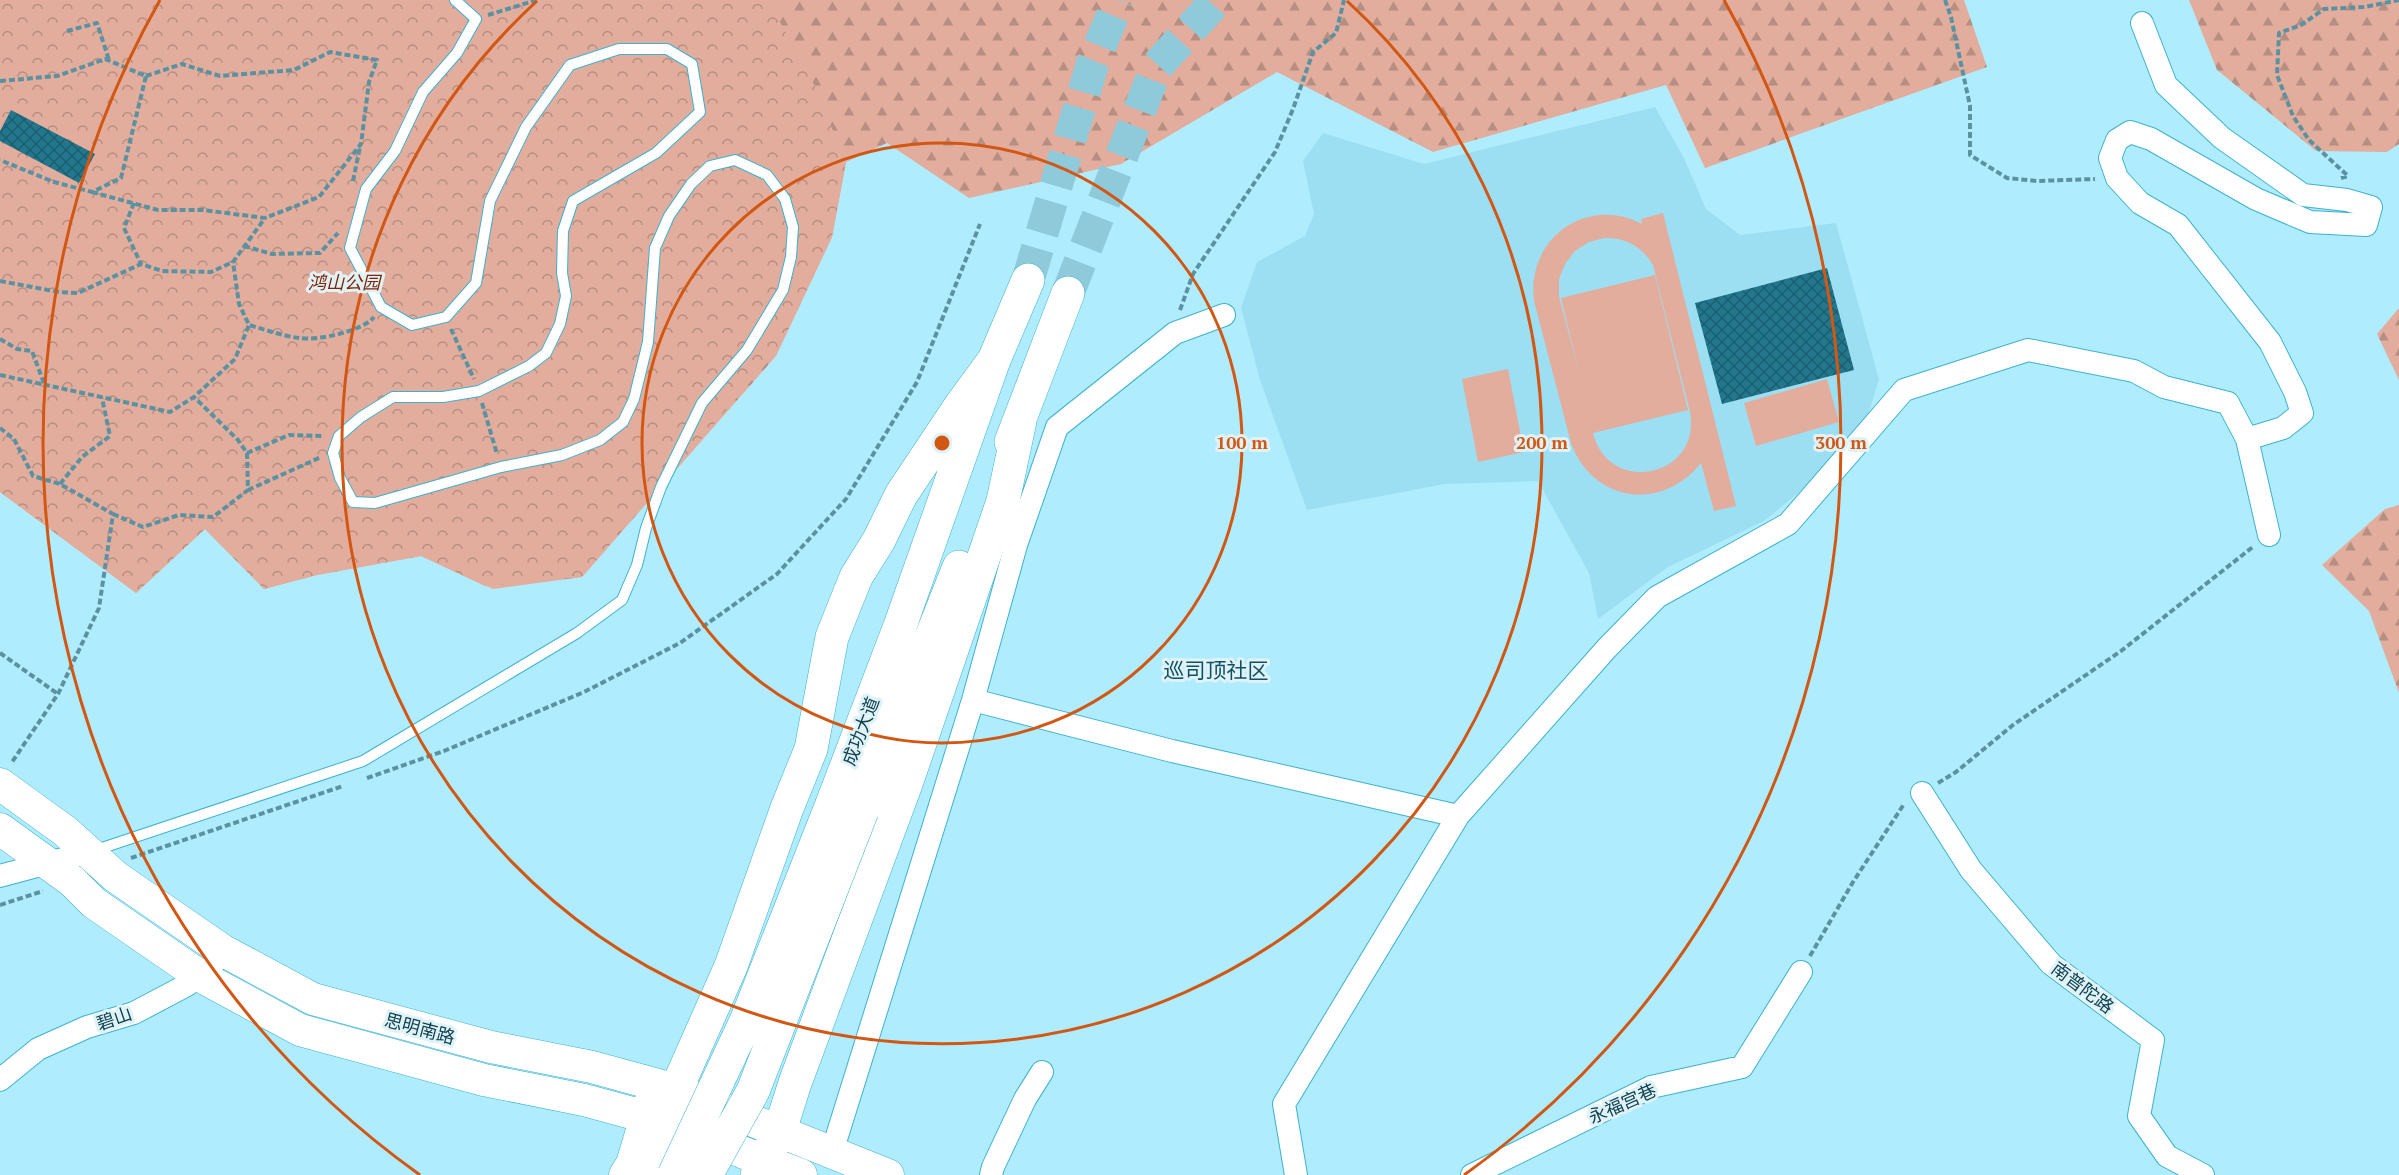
<svg xmlns="http://www.w3.org/2000/svg" width="2399" height="1175" viewBox="0 0 2399 1175" font-family="'PT Serif','Noto Sans SC',serif">
<style>
.built{fill:#9ddff2}
.forest{fill:url(#forest-firs)}
.park{fill:url(#park-crowns)}
.pitch{fill:#e2ad9d;fill-rule:evenodd}
.building{fill:url(#building-cross-hatch)}
.lines{fill:none;stroke-linecap:round;stroke-linejoin:round}
.highway-tunnel{stroke:#8fcadb;stroke-width:33;stroke-dasharray:33 16;stroke-linecap:butt}
.lane-casing{stroke:#3db2cf;stroke-width:12}
.street-casing{stroke:#3db2cf;stroke-width:24}
.secondary-casing{stroke:#3db2cf;stroke-width:33}
.highway-casing{stroke:#3db2cf;stroke-width:34}
.path{stroke:#5b92a1;stroke-width:4;stroke-dasharray:6 3;stroke-linecap:butt}
.lane{stroke:#fff;stroke-width:10}
.street{stroke:#fff;stroke-width:22}
.secondary{stroke:#fff;stroke-width:32}
.highway{stroke:#fff;stroke-width:33}
.highway-bridge-casing{stroke:#3db2cf;stroke-width:34;stroke-linecap:butt}
.highway-bridge{stroke:#fff;stroke-width:33}
.ring{fill:none;stroke:#d25713;stroke-width:3}
.labels{text-anchor:middle;dominant-baseline:central;stroke-width:6;stroke-linejoin:round;paint-order:stroke}
.park-label{font-size:18px;font-style:italic;fill:#832400;stroke:#def2f8}
.street-label{font-size:18px;fill:#11424e;stroke:#def2f8}
.quarter-label{font-size:21px;fill:#115160;stroke:#def2f8}
.centre{fill:#d25713;stroke:#def2f8;stroke-width:3}
.ring-label{font-size:18px;text-anchor:middle;font-weight:bold;fill:#d25713;stroke:#def2f8;stroke-width:6;stroke-linejoin:round;paint-order:stroke}
</style>
<defs>
<pattern id="forest-firs" width="22" height="20" patternUnits="userSpaceOnUse" patternTransform="scale(1.5)"><rect width="22" height="20" fill="#e2ad9d"/><path d="M5 1l3.5 6h-7zM16 11l3.5 6h-7z" fill="#b68e82"/></pattern>
<pattern id="park-crowns" width="20" height="18" patternUnits="userSpaceOnUse" patternTransform="scale(1.5)"><rect width="20" height="18" fill="#e2ad9d"/><path d="M2 6a3 3 0 1 1 6 0M12 15a3 3 0 1 1 6 0" fill="none" stroke="#b68e82"/></pattern>
<pattern id="building-cross-hatch" width="8" height="8" patternUnits="userSpaceOnUse" patternTransform="scale(1.5)"><rect width="8" height="8" fill="#22778c"/><path d="M0 0l8 8M0 8l8-8" fill="none" stroke="#1b5e6f"/></pattern>
</defs>
<rect width="100%" height="100%" fill="#afecfe"/>
<path class="built" d="M1655 107 1683 156 1706 209 1740 235 1836 223 1879 379 1860 442 1764 521 1668 567 1598 619 1589 573 1538 481 1445 484 1307 510 1260 380 1241 308 1257 262 1305 236 1314 214 1303 161 1323 133 1424 164Z"/>
<path class="forest" d="M0 0H1964L1987 67 1705 168 1666 85 1433 152 1277 72 1121 164 969 198 887 143 846 162 832 237 776 356 582 577 493 589 421 556 317 575 264 589 205 529 136 593 0 492Z
M2189 0H2399V144L2387 152 2316 151 2217 70Z
M2399 308V380L2377 334Z
M2399 505V693L2369 611 2322 565 2385 509Z"/>
<path class="park" d="M0 0H768L813 82 846 162 832 237 779 349 582 577 485 586 421 556 317 575 264 589 205 529 136 593 0 492Z"/>
<path class="pitch" d="M1663 213 1736 506 1714 511 1701 463C1662 512 1593 503 1571 443L1534 301C1526 239 1586 195 1642 224L1641 219ZM1604 238C1626 237 1642 247 1653 265L1690 412C1702 477 1609 497 1593 433L1688 410 1655 275 1561 298 1579 373 1559 296V279L1565 264 1575 251 1589 242Z
M1508 369 1524 452 1478 462 1462 379Z
M1827 379 1839 422 1756 446 1744 403Z"/>
<path class="building" d="M11 110 95 154 79 183 0 141V131Z
M1827 268 1854 370 1722 404 1695 303Z"/>
<g class="lines">
<path class="highway-tunnel" d="M1028 280 1093 62 1119 0
M1068 293 1157 66 1217 0"/>
<defs>
<path id="lane" d="M93 851 363 761 577 633 622 600 637 565 646 528 661 487 702 403 747 350 783 290 791 257 793 227 785 199 767 175 735 160 710 166 691 184 669 216 655 248 648 342 634 399 623 422 600 440 562 455 501 467 375 503 353 502 340 478 333 453 339 436 361 417 393 397H443L479 391 529 366 546 353 560 324 566 296 562 273 563 231 573 201 656 153 700 112 692 64 667 49H619L570 65 526 127 490 201 476 283 446 317 412 325 381 307 350 248 366 189 395 151 423 92 457 53 476 19 455 0"/>
<path id="street" d="M2247 439 2269 535
M973 700 1172 751 1458 816
M1922 793 1971 870 2051 964 2153 1040 2139 1116 2167 1156 2203 1175
M0 876 89 852
M0 1080 38 1049 87 1027 134 1013 187 985 210 969 222 950
M832 1152 973 700 1016 545 1057 427 1175 333 1224 315
M991 1175 993 1167 1025 1099 1042 1072
M1296 1175 1284 1104 1458 816 1607 648 1657 597 1788 524 1904 390 2028 350 2134 371 2164 387 2228 403 2247 439 2283 428 2302 413 2295 392 2270 342 2178 225 2140 203 2117 178 2110 158 2117 140 2130 132 2151 139 2256 199 2310 222 2366 225 2371 207 2347 200 2303 195 2222 138 2166 85 2142 23
M1472 1175 1651 1087 1742 1067 1801 972"/>
<path id="secondary" d="M0 784 65 831 116 877 222 950 313 999 491 1047 592 1067 676 1090 888 1175
M0 829 72 881 94 903 200 976 300 1030 484 1080 584 1100 665 1122 801 1175
M625 1175 632 1164 652 1097"/>
<path id="highway" d="M1011 442 1068 293
M832 804 900 626 994 360 1028 280
M862 811 959 567
M644 1175 676 1090 731 966 787 808 811 749 832 637 856 577 879 540 901 495 961 405 994 360
M757 1175 780 1130 795 1083 907 781 1003 501 1020 421"/>
</defs>
<use href="#lane" class="lane-casing"/>
<use href="#street" class="street-casing"/>
<use href="#secondary" class="secondary-casing"/>
<use href="#highway" class="highway-casing"/>
<path class="path" d="M1945 0 1951 17 1970 106V155L2007 178 2037 181 2095 179
M488 15 537 0
M67 31 97 23 109 60
M146 76 182 64 220 76 294 70 330 52 377 60 369 82 361 144 319 197 265 218
M0 81 57 76 105 59 146 76 121 178 92 192 54 182 0 160
M2341 178 2348 176 2309 140 2293 116 2277 75 2279 33 2301 25 2324 9 2365 7 2399 0
M353 181 360 147
M92 192 158 210H203L265 218 233 262 239 304 249 325C266 330 283 336 299 338 317 341 363 331 374 317
M134 203 124 228 141 264
M244 246 272 254 320 253 338 233
M0 281 59 292 78 293 141 264 162 271 211 272 233 262
M1180 310 1193 274 1275 152 1293 109 1313 52 1336 33 1344 0
M451 329 474 379
M0 339 17 349 32 351 45 386
M0 375 170 412 194 397 235 359 249 325
M482 403 497 454
M0 428 14 439 33 476 60 484 113 514 99 608 58 694 12 762
M247 453 289 435 324 436
M60 484 82 457 110 436 102 398
M248 490 321 457
M113 514 143 527 179 515 213 517 248 490 247 453 238 440 194 397
M0 653 58 694
M367 778 444 751 584 692 680 643 777 574 846 499 917 382 980 224
M1938 783 1956 772 2013 725 2121 651 2254 546
M131 858 343 786
M0 905 43 891
M1810 956 1853 882 1904 804"/>
<use href="#lane" class="lane"/>
<use href="#street" class="street"/>
<use href="#secondary" class="secondary"/>
<use href="#highway" class="highway"/>
<defs>
<path id="highway-bridge" d="M674 1175 747 1019 832 804
M706 1175 753 1091 862 811"/>
</defs>
<use href="#highway-bridge" class="highway-bridge-casing"/>
<use href="#highway-bridge" class="highway-bridge"/>
</g>
<g class="ring">
<circle cx="942" cy="443" r="300"/>
<path d="M1347 1A600 600 0 1 1 537 1"/>
<path d="M420 1175A899 899 0 0 1 160 0M1724 0A899 899 0 0 1 1464 1175"/>
</g>
<g class="labels">
<g class="park-label">
<text x="344" y="282">鸿山公园</text>
</g>
<g class="street-label">
<text transform="translate(860 731) rotate(-69)">成功大道</text>
<text transform="translate(2083 987) rotate(37)">南普陀路</text>
<text transform="translate(114 1018) rotate(-19)">碧山</text>
<text transform="translate(420 1028) rotate(15)">思明南路</text>
<text transform="translate(1622 1103) rotate(-24)">永福宫巷</text>
</g>
<g class="quarter-label">
<text x="1216" y="670">巡司顶社区</text>
</g>
</g>
<circle cx="942" cy="443" r="9" class="centre"/>
<g class="ring-label">
<text x="1242" y="449">100 m</text>
<text x="1542" y="449">200 m</text>
<text x="1841" y="449">300 m</text>
</g>
</svg>
